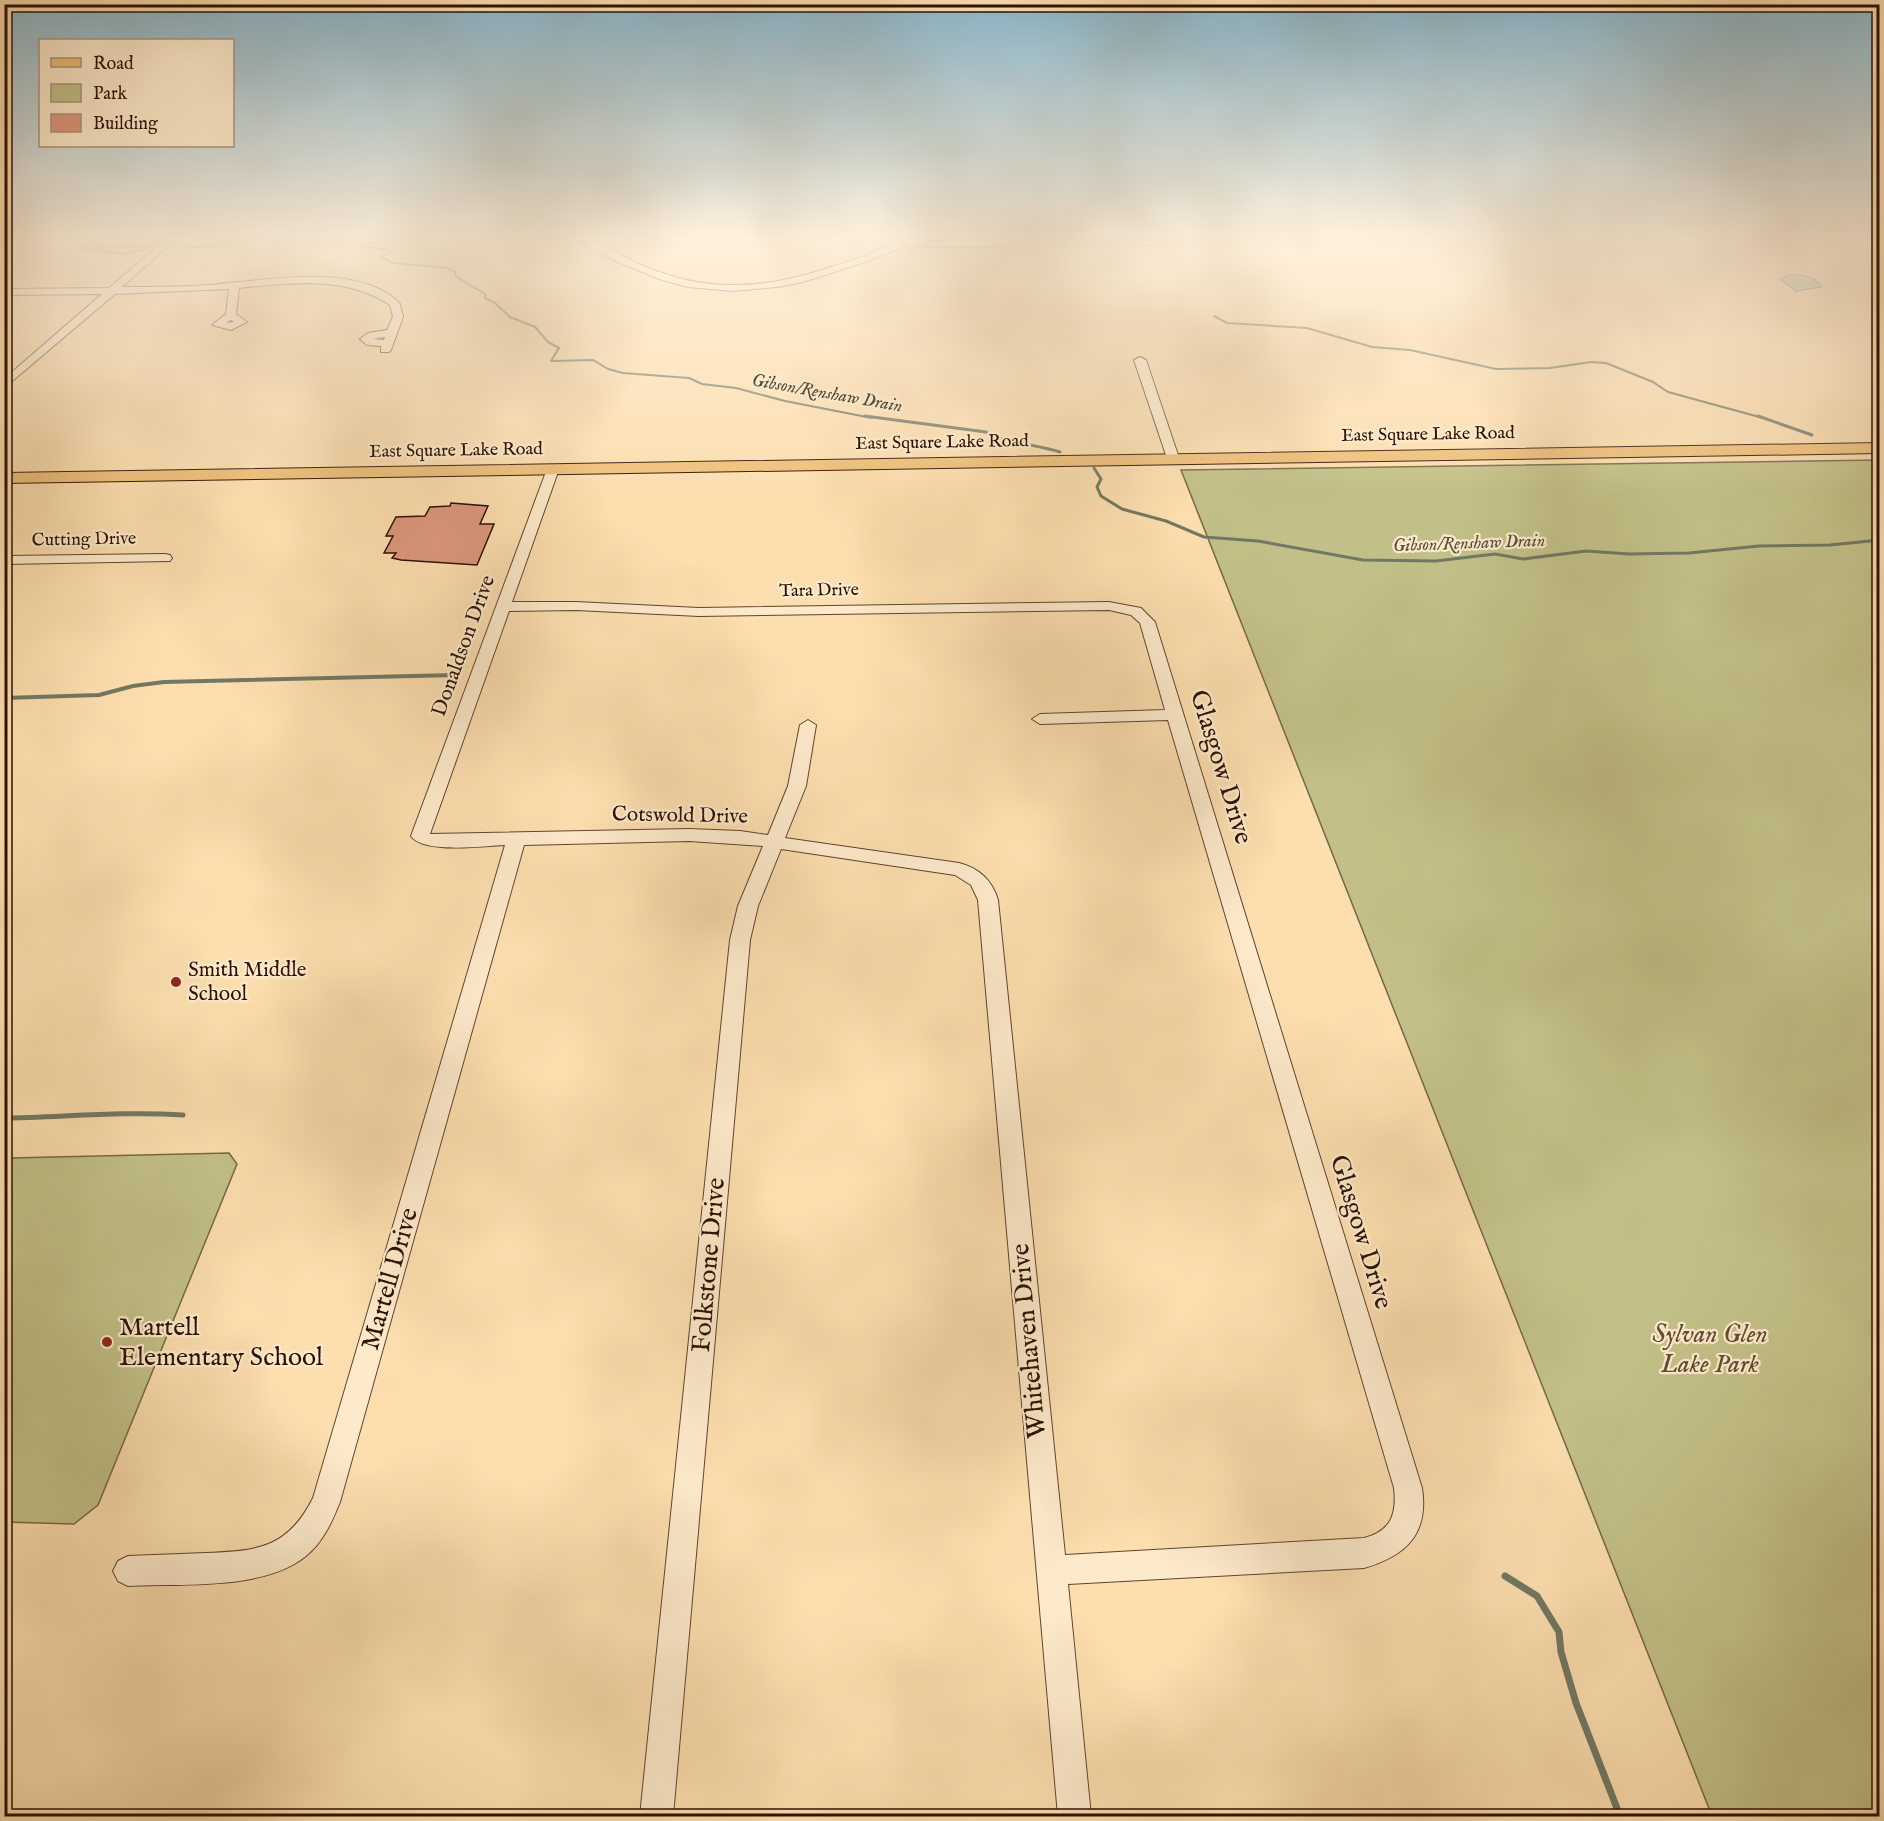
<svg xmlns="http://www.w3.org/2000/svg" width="1884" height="1821" viewBox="0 0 1884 1821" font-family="'IM FELL English',serif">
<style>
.green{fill:#c2c088;stroke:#776846;stroke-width:1.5}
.water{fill:#a0bda5;stroke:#727864;stroke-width:1.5}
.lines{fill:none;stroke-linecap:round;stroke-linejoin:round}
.stream-far4{stroke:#727864;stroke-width:2}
.stream-far3{stroke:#727864;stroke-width:3}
.stream-far2{stroke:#727864;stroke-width:4}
.stream-far1{stroke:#727864;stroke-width:5}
.stream{stroke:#727864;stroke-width:7}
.building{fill:#dd977c;stroke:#2c1103;stroke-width:1.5}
.minor-casing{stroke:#60442e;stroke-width:2}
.major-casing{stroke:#2c1103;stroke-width:2}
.minor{fill:#fdeacb;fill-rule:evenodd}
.major{fill:#eebf78;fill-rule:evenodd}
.poi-dot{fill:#8f2418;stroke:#fdeacb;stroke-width:2}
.labels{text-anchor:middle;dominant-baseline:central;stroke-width:4.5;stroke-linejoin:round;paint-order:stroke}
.far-water-label{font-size:18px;font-style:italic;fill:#554d3c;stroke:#fdeacb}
.far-street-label{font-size:18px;fill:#2c1103;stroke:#fdeacb}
.street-label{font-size:21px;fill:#2c1103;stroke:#fdeacb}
.poi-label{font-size:21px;fill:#2c1103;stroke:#fdeacb;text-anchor:start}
.near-street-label{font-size:26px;fill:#2c1103;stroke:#fdeacb}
.near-poi-label{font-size:26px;fill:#2c1103;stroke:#fdeacb;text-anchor:start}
.near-park-label{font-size:26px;font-style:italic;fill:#604e32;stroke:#fdeacb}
</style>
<rect width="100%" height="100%" fill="#fcdeaf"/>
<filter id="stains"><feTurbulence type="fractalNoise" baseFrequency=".00333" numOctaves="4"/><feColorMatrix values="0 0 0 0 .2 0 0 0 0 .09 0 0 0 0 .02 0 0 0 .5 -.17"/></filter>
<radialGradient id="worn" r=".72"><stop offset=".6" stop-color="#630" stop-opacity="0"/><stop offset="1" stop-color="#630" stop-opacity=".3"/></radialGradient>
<path class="green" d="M92 239H162L153 247 80 248Z
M1879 460V1816H1712L1181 470Z
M229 1153 237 1164 98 1505 74 1524 5 1522 4 1167 10 1158Z"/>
<path class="water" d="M1790 275C1802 274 1816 277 1822 287L1796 291 1780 279Z"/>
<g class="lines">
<path class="stream-far4" d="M79 239 75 245 80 248 125 254 146 249
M273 239 274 241 303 240 314 244 340 241 392 251 381 257 393 263 448 268 455 272V276L485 294V298L495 303 510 317 535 327 548 342 559 348 551 361 593 360 608 369 623 373 689 378 702 384 736 388 785 401 872 418
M178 248 214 246 249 239
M1214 316 1227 323 1307 328 1372 347 1410 350 1496 369 1550 368 1591 362 1606 363 1653 382 1668 392 1763 418"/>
<path class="stream-far3" d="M865 416 986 432C1007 444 1036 444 1060 452
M1758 416 1812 435
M1094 468 1101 479 1097 487 1101 496 1122 509 1166 521 1204 537 1258 541 1363 560 1436 561 1495 554 1523 559 1586 551 1629 554 1689 553 1759 546 1830 545 1880 540"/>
<path class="stream-far2" d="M4 698 99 695 133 686 164 682 456 675"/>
<path class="stream-far1" d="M4 1118C64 1117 124 1111 183 1115"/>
<path class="stream" d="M1505 1576 1537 1596 1559 1632 1561 1652 1576 1703 1620 1816"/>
</g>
<path class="building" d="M451 503 488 506 480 524H494L477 565 401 560 392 558 396 553H384L393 536H386L396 517 425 516 430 507 450 506Z"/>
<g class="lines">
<defs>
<path id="minor" d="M166 239H176L122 287C151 287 180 287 209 285 262 281 359 261 400 304L403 317 391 350 389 352H381V346L367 345 360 339 368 333 387 330 393 317 390 305C346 275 290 283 239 288L236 314 247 322 231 330 212 325 226 314 229 289 115 294 4 388V379L102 294 4 295V289L109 288ZM231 320 234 322 226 323ZM385 337 384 340 373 339Z
M574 239C594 237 626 259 646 267 673 278 701 285 731 285 777 286 821 271 864 256 876 252 895 240 907 239 915 238 927 241 937 241L1474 239 1469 242 937 247 907 245 871 260 803 282 777 287 732 291 688 287 662 280 618 262Z
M1140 357 1146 360 1179 458 1177 461H1169L1167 458 1134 360Z
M553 465 559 469 512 602H576L699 608 1109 602 1141 608 1155 622 1422 1488C1429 1534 1406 1556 1364 1568L1068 1584 1091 1816H1058L978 900 971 885 955 875 781 849 758 906 750 940 673 1816H640L730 940 738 906 763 846 689 841 524 845 340 1502C332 1522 323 1542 306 1556 263 1591 181 1583 128 1586L118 1581 113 1571 118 1561 128 1556C154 1555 180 1554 206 1553 258 1551 288 1548 313 1498L505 845C484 846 423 854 411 836L547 469ZM576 610 699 616 1109 610 1131 615 1140 623 1165 710 1040 714 1032 719 1040 724 1168 720 1394 1488C1397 1514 1391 1531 1364 1538L1065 1555 998 900C992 880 979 868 959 863L785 838 806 786 816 725 808 720 800 725 788 786 768 835 740 831 689 829 430 834 509 611Z
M165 554 170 555 172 558 170 561 4 564V556Z"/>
<path id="major" d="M1880 443V453L4 483V473Z"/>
</defs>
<use href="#minor" class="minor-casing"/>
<use href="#major" class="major-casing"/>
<use href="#minor" class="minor"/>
<use href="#major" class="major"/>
</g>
<linearGradient id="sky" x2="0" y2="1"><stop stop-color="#8bb8cd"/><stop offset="0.48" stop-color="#fef0db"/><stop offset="1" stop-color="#fef0db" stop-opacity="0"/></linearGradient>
<rect width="1884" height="493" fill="url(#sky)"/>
<g class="poi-dot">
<circle cx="176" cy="982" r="6"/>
<circle cx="107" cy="1342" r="6"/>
</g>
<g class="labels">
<g class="far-water-label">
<text transform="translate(827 394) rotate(10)">Gibson/Renshaw Drain</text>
<text transform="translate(1469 544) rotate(-2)">Gibson/Renshaw Drain</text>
</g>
<g class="far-street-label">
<text transform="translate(1428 435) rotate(-1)">East Square Lake Road</text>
<text transform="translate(942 443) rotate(-1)">East Square Lake Road</text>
<text transform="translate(456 451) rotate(-1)">East Square Lake Road</text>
<text transform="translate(84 540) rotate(-1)">Cutting Drive</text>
<text transform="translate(819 591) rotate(-1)">Tara Drive</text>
</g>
<g class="street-label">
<text transform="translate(464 646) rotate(-70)">Donaldson Drive</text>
<text transform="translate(680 816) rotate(1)">Cotswold Drive</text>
</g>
<g class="poi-label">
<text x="188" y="970">Smith Middle<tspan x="188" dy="24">School</tspan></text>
</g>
<g class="near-street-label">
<text transform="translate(1221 767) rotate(73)">Glasgow Drive</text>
<text transform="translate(1361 1232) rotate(73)">Glasgow Drive</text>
<text transform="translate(709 1265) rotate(-85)">Folkstone Drive</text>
<text transform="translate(390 1279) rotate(-74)">Martell Drive</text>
<text transform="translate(1029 1341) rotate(-95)">Whitehaven Drive</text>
</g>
<g class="near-poi-label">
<text x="119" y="1327">Martell<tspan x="119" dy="30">Elementary School</tspan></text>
</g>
<g class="near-park-label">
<text x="1710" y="1334">Sylvan Glen<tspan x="1710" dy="30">Lake Park</tspan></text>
</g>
</g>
<rect width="1884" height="1821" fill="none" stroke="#fcdeaf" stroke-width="24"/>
<rect x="6" y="6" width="1872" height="1809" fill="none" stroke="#2c1103" stroke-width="3"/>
<rect x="12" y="12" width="1860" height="1797" fill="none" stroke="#2c1103" stroke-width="1.5"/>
<rect x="39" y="39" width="195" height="108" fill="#fdeacb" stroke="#a9937b" stroke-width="1.5"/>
<rect x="51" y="58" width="30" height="9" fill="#eebf78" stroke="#a9937b" stroke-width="1.5"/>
<text x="93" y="69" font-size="18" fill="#2c1103">Road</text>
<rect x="51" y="84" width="30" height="18" fill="#c2c088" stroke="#a9937b" stroke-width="1.5"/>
<text x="93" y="99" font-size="18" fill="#2c1103">Park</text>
<rect x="51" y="114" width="30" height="18" fill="#dd977c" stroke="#a9937b" stroke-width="1.5"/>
<text x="93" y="129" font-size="18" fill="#2c1103">Building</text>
<rect width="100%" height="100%" filter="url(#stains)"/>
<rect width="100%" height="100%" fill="url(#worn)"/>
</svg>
